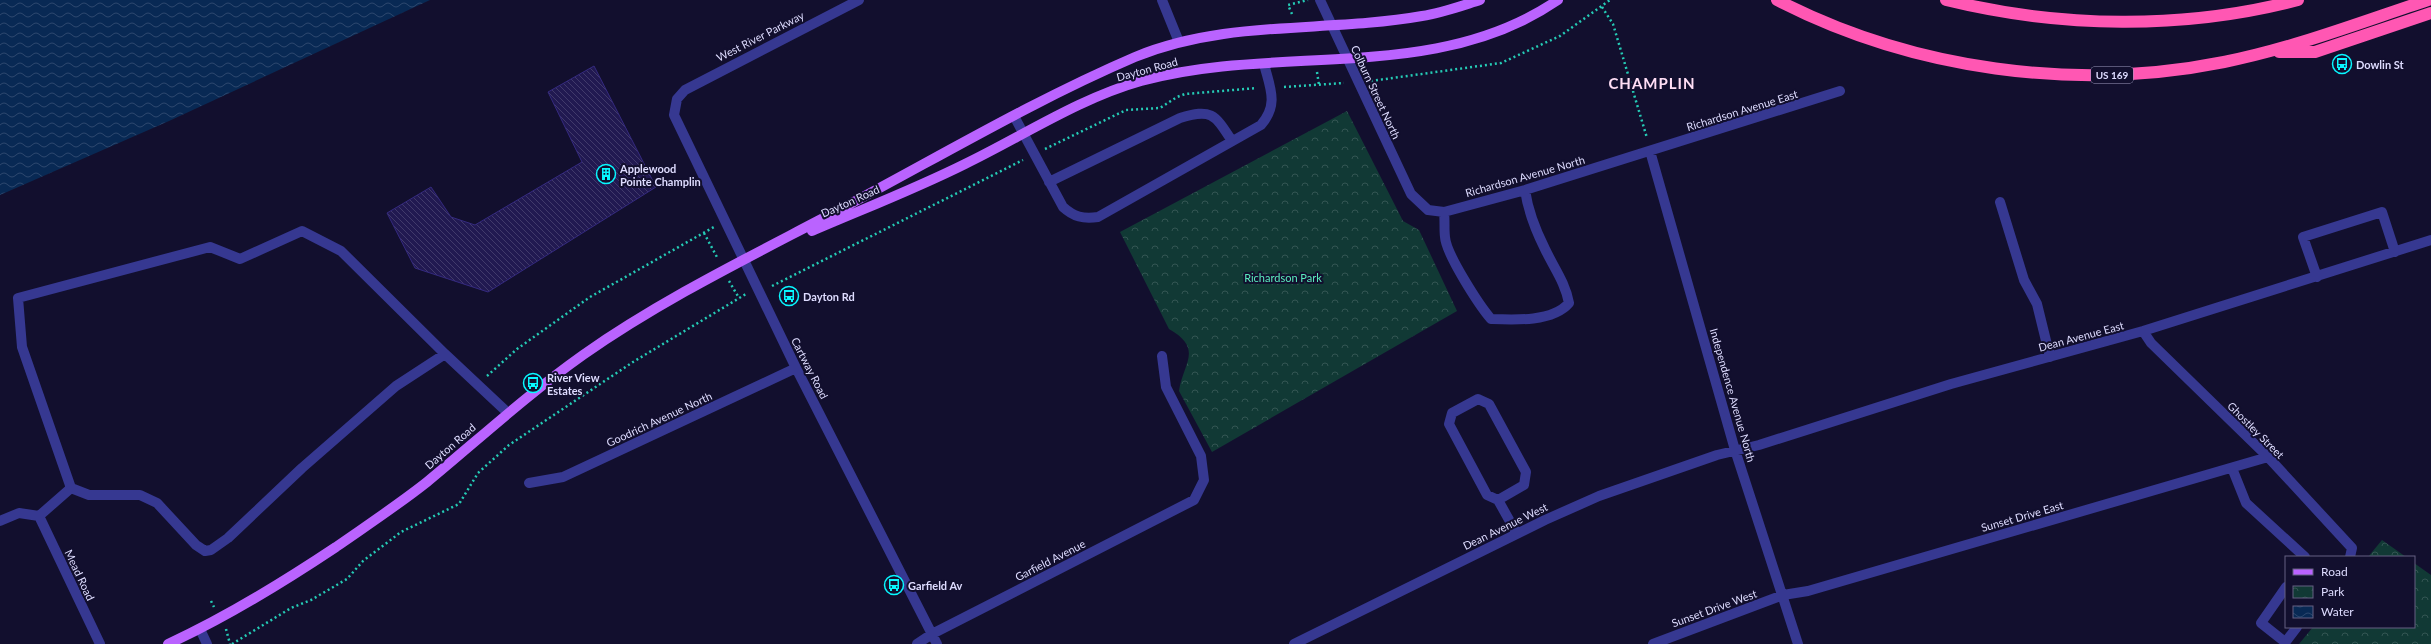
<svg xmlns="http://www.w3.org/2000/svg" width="2431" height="644" viewBox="0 0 2431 644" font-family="Lato,sans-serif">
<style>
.park{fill:url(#park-crowns)}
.water{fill:url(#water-waves)}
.building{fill:url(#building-back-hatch);stroke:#34297f}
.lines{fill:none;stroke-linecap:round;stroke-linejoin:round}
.path{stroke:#25cbb5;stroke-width:2.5;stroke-dasharray:2 3;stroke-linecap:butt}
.minor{stroke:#363891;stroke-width:10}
.major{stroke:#ba63ff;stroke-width:10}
.highway{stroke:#ff57b3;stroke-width:12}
.labels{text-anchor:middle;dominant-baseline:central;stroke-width:4;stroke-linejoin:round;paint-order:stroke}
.shield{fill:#120f2e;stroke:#a19ec0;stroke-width:1}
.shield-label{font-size:10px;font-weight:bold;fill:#dedcff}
.street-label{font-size:11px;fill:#dedcff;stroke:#120f2e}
.poi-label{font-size:11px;font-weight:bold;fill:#dedcff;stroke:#120f2e;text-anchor:start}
.park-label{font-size:11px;fill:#5becbe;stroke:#120f2e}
.district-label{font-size:15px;font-weight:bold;letter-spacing:1px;fill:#ffdef5;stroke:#120f2e}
</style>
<defs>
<pattern id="park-crowns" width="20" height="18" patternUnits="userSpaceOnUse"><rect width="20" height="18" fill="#113935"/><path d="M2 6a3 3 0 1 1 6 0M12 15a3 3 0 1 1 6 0" fill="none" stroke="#335553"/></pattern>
<pattern id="water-waves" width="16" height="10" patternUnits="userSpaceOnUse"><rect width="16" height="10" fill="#082954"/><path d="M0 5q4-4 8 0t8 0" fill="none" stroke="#2c476e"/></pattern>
<pattern id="building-back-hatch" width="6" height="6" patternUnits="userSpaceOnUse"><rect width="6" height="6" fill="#211951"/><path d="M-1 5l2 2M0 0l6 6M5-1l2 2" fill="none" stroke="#413a6b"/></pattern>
</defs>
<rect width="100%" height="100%" fill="#120f2e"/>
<path class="park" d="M1347 111 1403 221 1419 230 1457 311 1212 452 1179 391C1183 363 1204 349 1169 329L1120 232Z
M2382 540 2406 557H2368Z
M2414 563 2431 575V644H2299L2313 627H2414Z"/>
<path class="water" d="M0 0H430L169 121 0 195Z"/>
<path class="building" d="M594 66 656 187 488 292 415 268 387 213 431 187 451 217 475 225 582 162 548 92Z"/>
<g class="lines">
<path class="path" d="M1602 7 1613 24 1647 138
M1292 14 1288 5 1308 0
M1317 72 1319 85
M1371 81 1501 63 1560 36 1610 0
M1284 87 1344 83
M1045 149 1126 110 1160 108 1177 97 1185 94 1257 88
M704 233 718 259
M729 281 739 298
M772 286 1023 160
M487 376 517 349 590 297 714 227
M211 601 214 607
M226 629 230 644
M232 644 291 608 311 600 347 579 363 561 401 532 459 504 478 473 509 445 633 362 746 294"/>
<path class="minor" d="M859 0 685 90 677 99 674 115 796 368 937 644
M1162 0 1179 42
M1320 0 1411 194 1428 210 1444 212 1525 190 1840 91
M1014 116 1063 207C1074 217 1083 219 1098 217L1261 125C1279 104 1270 88 1264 64
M1650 151 1735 450 1798 644
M1049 182 1180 118C1212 108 1215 115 1232 141
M2000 202 2024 280 2037 304 2050 357
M1444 212C1445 221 1444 229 1445 237 1446 254 1479 305 1491 319 1514 320 1553 322 1569 303 1565 282 1554 268 1545 249 1536 231 1528 211 1525 190
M2317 277 2303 237 2382 212 2395 252
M2143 331 2151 343 2268 457 2352 548 2350 557
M2232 468 2246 503 2305 557
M529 483 563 477 796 368
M71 488 89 495H140L157 503 196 545 205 551 211 550 228 538 302 468 396 386 445 354 507 412
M1498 500 1524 485 1526 472 1489 404 1478 399 1452 413 1449 424 1487 495 1498 500 1517 534
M39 516 71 488 22 347 18 298 210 247 240 259 302 231 341 251 445 354
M39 516 100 644
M0 521 19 513 39 516
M200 629 207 644
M2285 642 2261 623 2286 587
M917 644 932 634 1194 500 1204 480 1201 456 1166 387 1162 356
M1294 644 1545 520 1599 496 1717 455 1759 445 1951 384 2143 331 2431 240
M1653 644 1783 595 1808 591 2268 457
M2284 644 2297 627"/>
<path class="major" d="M812 231C863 209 915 189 965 164 1021 137 1080 98 1141 81 1278 43 1434 85 1558 0
M168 644C227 617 282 583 336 547 366 526 398 505 427 482 479 439 528 394 583 355 667 296 760 252 850 204 944 154 1037 99 1135 57 1227 19 1326 33 1422 16 1442 13 1461 6 1480 0"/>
<path class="highway" d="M1777 0C1913 70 2075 92 2224 62 2294 48 2361 22 2428 0
M1946 0C2060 28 2184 30 2298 0
M2279 52H2315L2431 13"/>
</g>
<defs>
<symbol id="bus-ring" viewBox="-11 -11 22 22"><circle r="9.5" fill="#120f2e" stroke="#08f7ff" stroke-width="1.5"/><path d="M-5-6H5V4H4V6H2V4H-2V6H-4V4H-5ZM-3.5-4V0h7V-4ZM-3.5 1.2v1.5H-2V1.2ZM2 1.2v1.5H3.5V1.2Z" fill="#08f7ff"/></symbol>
<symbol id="building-ring" viewBox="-11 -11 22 22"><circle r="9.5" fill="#120f2e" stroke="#08f7ff" stroke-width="1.5"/><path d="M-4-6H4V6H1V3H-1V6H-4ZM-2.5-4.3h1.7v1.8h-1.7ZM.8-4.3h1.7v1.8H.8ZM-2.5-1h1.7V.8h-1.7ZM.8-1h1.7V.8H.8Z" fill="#08f7ff"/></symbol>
</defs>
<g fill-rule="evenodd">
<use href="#bus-ring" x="2331" y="53" width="22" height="22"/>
<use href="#building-ring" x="595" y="163" width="22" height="22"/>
<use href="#bus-ring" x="778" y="285" width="22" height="22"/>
<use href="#bus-ring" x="522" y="372" width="22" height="22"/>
<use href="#bus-ring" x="883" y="574" width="22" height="22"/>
</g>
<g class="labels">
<rect class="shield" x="2091" y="67" width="42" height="16" rx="3"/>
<g class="shield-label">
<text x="2112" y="75">US 169</text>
</g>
<g class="street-label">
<text transform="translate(760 36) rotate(-27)">West River Parkway</text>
<text transform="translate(1147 69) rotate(-15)">Dayton Road</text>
<text transform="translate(1376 92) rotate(65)">Colburn Street North</text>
<text transform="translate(1742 110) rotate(-17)">Richardson Avenue East</text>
<text transform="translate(1525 176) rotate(-16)">Richardson Avenue North</text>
<text transform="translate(850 201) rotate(-24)">Dayton Road</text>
<text transform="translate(2081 336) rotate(-15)">Dean Avenue East</text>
<text transform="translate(810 368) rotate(63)">Cartway Road</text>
<text transform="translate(1733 395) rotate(74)">Independence Avenue North</text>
<text transform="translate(659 419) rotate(-25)">Goodrich Avenue North</text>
<text transform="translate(2256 430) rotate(45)">Ghostley Street</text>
<text transform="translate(450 446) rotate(-41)">Dayton Road</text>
<text transform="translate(2022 516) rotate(-16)">Sunset Drive East</text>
<text transform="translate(1505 526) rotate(-26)">Dean Avenue West</text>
<text transform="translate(1050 560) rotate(-27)">Garfield Avenue</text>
<text transform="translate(80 575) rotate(65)">Mead Road</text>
<text transform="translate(1714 608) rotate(-20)">Sunset Drive West</text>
</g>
<g class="poi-label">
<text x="2356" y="64">Dowlin St</text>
<text x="620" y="168">Applewood<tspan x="620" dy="13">Pointe Champlin</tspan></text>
<text x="803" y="296">Dayton Rd</text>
<text x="547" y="377">River View<tspan x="547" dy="13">Estates</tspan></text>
<text x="908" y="585">Garfield Av</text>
</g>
<g class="park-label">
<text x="1283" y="277">Richardson Park</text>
</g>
<g class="district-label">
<text x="1652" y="83">CHAMPLIN</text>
</g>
</g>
<rect x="2285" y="556" width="130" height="72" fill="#120f2e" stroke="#646182"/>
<rect x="2293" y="569" width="20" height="6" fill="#ba63ff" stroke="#646182"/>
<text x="2321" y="576" font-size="12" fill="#dedcff">Road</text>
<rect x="2293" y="586" width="20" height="12" fill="url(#park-crowns)" stroke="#646182"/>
<text x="2321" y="596" font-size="12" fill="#dedcff">Park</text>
<rect x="2293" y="606" width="20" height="12" fill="url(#water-waves)" stroke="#646182"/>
<text x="2321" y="616" font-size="12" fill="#dedcff">Water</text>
</svg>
